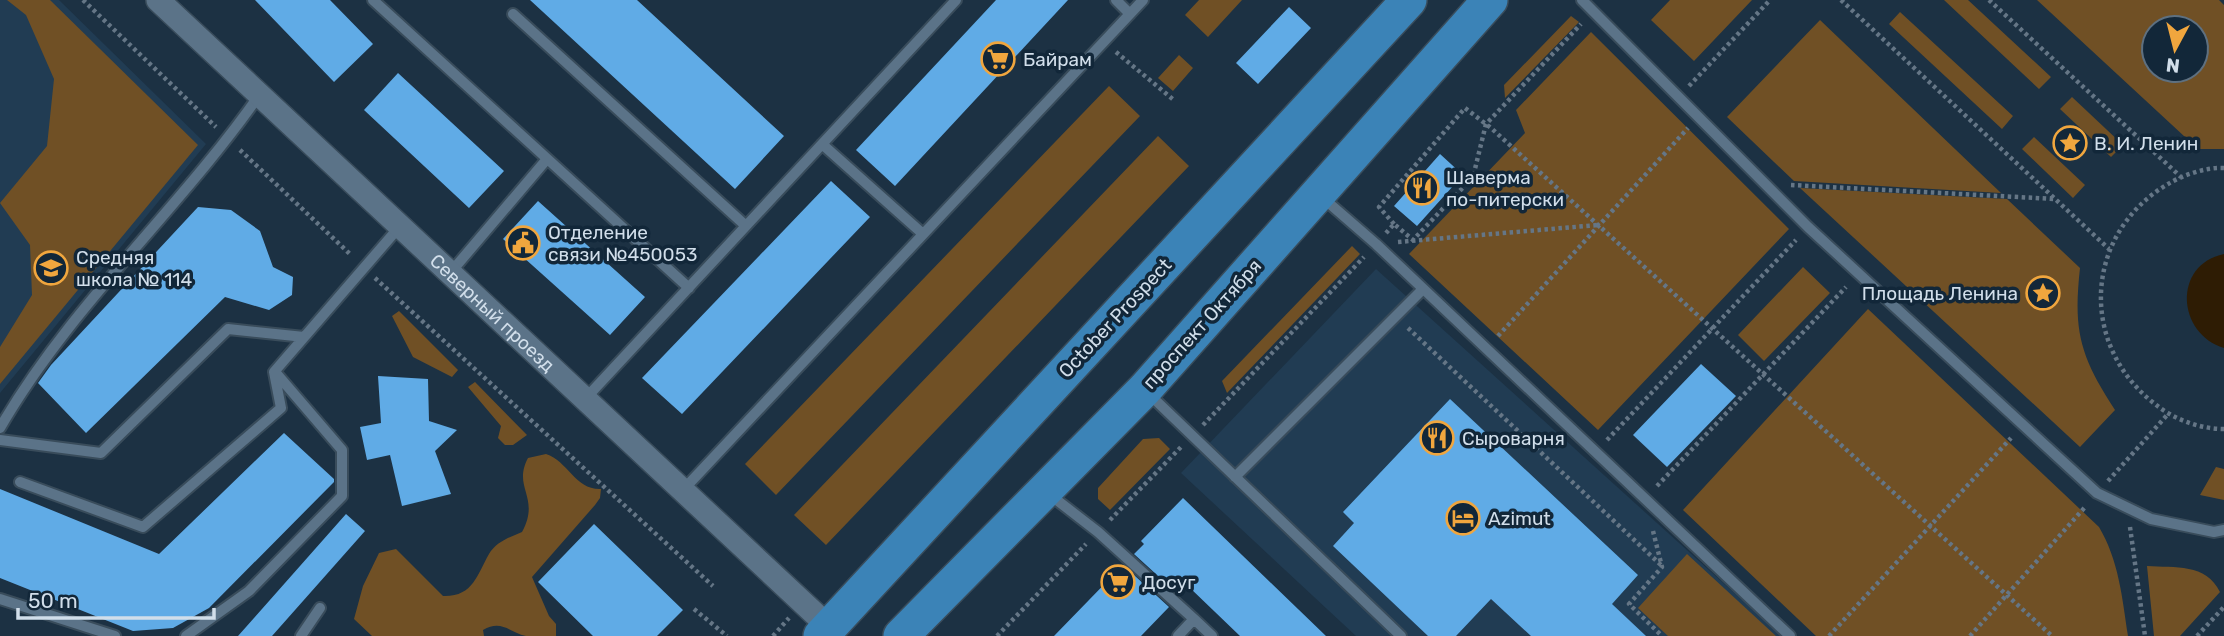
<svg xmlns="http://www.w3.org/2000/svg" width="2224" height="636" viewBox="0 0 2224 636" font-family="Rubik,sans-serif">
<style>
.built{fill:#213c53}
.green{fill:#705025;fill-rule:evenodd}
.water{fill:#2e1c04}
.building{fill:#60abe6}
.lines{fill:none;stroke-linecap:round;stroke-linejoin:round}
.lane-casing{stroke:#394c5b;stroke-width:14}
.street-casing{stroke:#394c5b;stroke-width:26}
.primary-casing{stroke:#394c5b;stroke-width:38}
.path{stroke:#657686;stroke-width:4.5;stroke-dasharray:3.5 3.5;stroke-linecap:butt}
.lane{stroke:#5b7388;stroke-width:10}
.street{stroke:#5b7388;stroke-width:23}
.primary{stroke:#3b83b7;stroke-width:35}
.labels{text-anchor:middle;dominant-baseline:central;stroke-width:7;stroke-linejoin:round;paint-order:stroke}
.poi-label{font-size:19px;fill:#d1deea;stroke:#122739;text-anchor:start}
.street-label{font-size:19px;fill:#d1deea;stroke:#122739}
</style>
<rect width="100%" height="100%" fill="#1c3143"/>
<path class="built" d="M0 0H59L206 144 0 393Z
M1376 269 1782 636H1356L1181 473Z"/>
<path class="green" d="M7 0H50L198 145 0 384V347L32 295 30 245 0 203 47 146 54 79 26 15Z
M1199 0H1242L1208 37 1185 15Z
M1670 0H1752L1694 61 1651 20Z
M1944 0H1968L2051 77 2039 89Z
M2037 0H2219L2224 5V149H2198ZM2154 28H2196V70H2154Z
M1900 12 2013 116 2002 129 1889 24Z
M1571 16 1579 22 1505 98 1504 85Z
M1820 20 2001 193 1794 181 1727 117Z
M1591 32 1789 229 1598 430 1409 254 1525 133 1516 110Z
M1179 55 1193 68 1173 91 1158 78Z
M1109 86 1140 116 776 495 745 464Z
M2072 97 2123 145 2111 157 2060 109Z
M1158 136 1189 166 826 545 794 515Z
M2034 137 2085 185 2073 198 2022 149Z
M1800 188 2007 199 2080 268C2073 331 2080 356 2115 410L2080 447Z
M1352 246 1360 254 1227 393 1222 381Z
M1803 267 1830 293 1764 361 1738 335Z
M1868 309 2099 527C2119 561 2122 597 2128 636H1816L1683 510Z
M399 311 458 370 452 377 413 357 392 316Z
M475 382 527 435 513 445H505L498 438 501 426 468 387Z
M1159 438 1170 449 1110 510 1098 499V488L1143 439Z
M546 454C568 461 575 490 601 489L600 498 595 505 532 577 549 616 556 624V636C546 636 535 636 526 636 510 633 502 619 483 630L484 636H372L354 619 363 586 379 553 396 549 443 596C473 597 477 575 489 554 496 542 510 537 522 532 541 497 512 488 528 458Z
M2216 467 2224 469V500L2200 495Z
M1687 554 1776 636H1668L1638 608Z
M2147 566C2175 568 2206 563 2220 592L2180 636H2154Z"/>
<path class="water" d="M2224 254V348C2177 334 2172 265 2224 254Z"/>
<path class="building" d="M255 0H330L373 44 334 82Z
M530 0H637L784 136 735 189Z
M996 0H1068L895 186 856 150Z
M1289 7 1311 28 1258 84 1236 63Z
M398 73 504 171 469 208 364 110Z
M1440 154 1463 175 1417 226 1394 206Z
M831 181 870 217 682 414 642 378Z
M538 201 645 297 610 335 503 239Z
M198 207 231 210 260 231 273 267 293 277 292 295 269 310 225 297 86 433 38 383 51 365Z
M1701 364 1736 396 1667 467 1633 435Z
M378 376 428 379 429 421 457 430 435 451 451 494 402 506 390 455 367 460 360 427 381 423Z
M1450 399 1638 575 1612 604 1646 636H1531L1491 599 1456 636H1428L1333 546 1354 523 1343 512Z
M284 433 334 479V482L209 608 173 628 133 631 0 578V489L159 554Z
M1183 498 1326 636H1240L1189 587 1180 596 1134 554 1144 544 1141 541Z
M346 514 365 531 272 636H238Z
M594 524 683 610 657 636H593L538 582Z
M1123 565 1169 607 1141 636H1054Z"/>
<g class="lines">
<defs>
<path id="lane" d="M373 0 689 288
M1116 0 1130 14
M1582 0 1808 227 2097 493 2151 519 2214 532 2224 530
M513 14 746 226
M822 144 923 234
M1323 198 1376 244 1790 636
M451 272 547 159
M1149 394 1401 636
M586 398 956 0
M0 428C71 305 179 210 260 94
M0 440 101 453 228 329 304 337
M1235 477 1423 289
M20 482 143 527 281 408 274 372 401 225
M684 489 1143 0
M1049 494 1098 532 1194 619 1178 636
M0 599 115 636
M1194 619 1212 636
M186 636 249 591 342 496V450L276 373
M301 636 320 608"/>
<g id="street">
<path id="s1" d="M158 0 829 627"/>
</g>
<path id="primary" d="M821 636 1409 0
M901 636 1145 389 1490 0"/>
</defs>
<use href="#lane" class="lane-casing"/>
<use href="#street" class="street-casing"/>
<use href="#primary" class="primary-casing"/>
<path class="path" d="M83 0 216 127
M1841 0 2109 249
M1989 0 2181 177
M1116 52 1175 101
M1689 86 1770 0
M240 150 351 255
M2224 168C2206 167 2183 175 2168 184 2084 233 2078 345 2155 404 2173 419 2200 429 2224 429
M1791 185 2055 199
M1394 224 1379 207 1465 108 1491 128 2052 636
M1386 233 1394 224 1413 240 1473 177 1486 124 1581 24
M1398 242 1598 225
M375 278 713 586
M1408 328 1662 566
M1498 336 1688 128
M1203 425 1364 257
M1607 440 1796 240
M2108 481 2168 414
M1657 486 1846 287
M1110 520 1182 446
M2130 527 2145 636
M1653 531 1662 567 1629 604 1662 636
M694 609 727 636
M773 636 789 618
M997 636 1086 544
M1829 636 2011 438
M1970 636 2086 506
M2197 636 2224 607"/>
<use href="#lane" class="lane"/>
<use href="#street" class="street"/>
<use href="#primary" class="primary"/>
</g>
<defs>
<symbol id="supermarket-ring" viewBox="-11 -11 22 22"><circle r="9.5" fill="#122739" stroke="#f0a63e" stroke-width="1.5"/><path d="M-6-5.5h2.5l.6 2H6L4.5 2H-2.5L-4.4-4H-6ZM-1.5 3.2a1.3 1.3 0 1 0 .1 0ZM3 3.2a1.3 1.3 0 1 0 .1 0Z" fill="#f0a63e"/></symbol>
<symbol id="sight-ring" viewBox="-11 -11 22 22"><circle r="9.5" fill="#122739" stroke="#f0a63e" stroke-width="1.5"/><path d="M0-6L1.8-2.2L6-1.7L2.9 1.2L3.7 5.4L0 3.3L-3.7 5.4L-2.9 1.2L-6-1.7L-1.8-2.2Z" fill="#f0a63e"/></symbol>
<symbol id="restaurant-ring" viewBox="-11 -11 22 22"><circle r="9.5" fill="#122739" stroke="#f0a63e" stroke-width="1.5"/><path d="M-5-6h1v4h1v-4h1v4h1v-4h1v5L-1.5 .5V6h-2V.5L-5-1ZM5-6V6H3V1.5H1.5Q1.5-4 5-6Z" fill="#f0a63e"/></symbol>
<symbol id="civic-ring" viewBox="-11 -11 22 22"><circle r="9.5" fill="#122739" stroke="#f0a63e" stroke-width="1.5"/><path d="M-.6-6.5H3V-4.5H.6V-3L4-1V1h2V6H-6V1h2V-1L-.6-3ZM-1.2 2.5V6h2.4V2.5Z" fill="#f0a63e"/></symbol>
<symbol id="school-ring" viewBox="-11 -11 22 22"><circle r="9.5" fill="#122739" stroke="#f0a63e" stroke-width="1.5"/><path d="M0-5L7-2L0 1L-7-2ZM-4 1L0 2.5L4 1V4Q0 6-4 4Z" fill="#f0a63e"/></symbol>
<symbol id="hotel-ring" viewBox="-11 -11 22 22"><circle r="9.5" fill="#122739" stroke="#f0a63e" stroke-width="1.5"/><path d="M-6-4.5h1.5V1H6V5H4.5V3h-9V5H-6ZM-4 0a1.8 1.8 0 1 1 3.6 0ZM.5 0V-2.5h3Q6-2.5 6 0Z" fill="#f0a63e"/></symbol>
</defs>
<g fill-rule="evenodd">
<use href="#supermarket-ring" x="979" y="40" width="38" height="38"/>
<use href="#sight-ring" x="2051" y="124" width="38" height="38"/>
<use href="#restaurant-ring" x="1403" y="169" width="38" height="38"/>
<use href="#civic-ring" x="504" y="224" width="38" height="38"/>
<use href="#school-ring" x="32" y="249" width="38" height="38"/>
<use href="#sight-ring" x="2024" y="274" width="38" height="38"/>
<use href="#restaurant-ring" x="1418" y="419" width="38" height="38"/>
<use href="#hotel-ring" x="1444" y="499" width="38" height="38"/>
<use href="#supermarket-ring" x="1099" y="563" width="38" height="38"/>
</g>
<g class="labels">
<g class="poi-label">
<text x="1023" y="59">Байрам</text>
<text x="2094" y="143">В. И. Ленин</text>
<text x="1446" y="177">Шаверма<tspan x="1446" dy="22">по-питерски</tspan></text>
<text x="548" y="232">Отделение<tspan x="548" dy="22">связи №450053</tspan></text>
<text x="76" y="257">Средняя<tspan x="76" dy="22">школа № 114</tspan></text>
<text x="2018" y="293" text-anchor="end">Площадь Ленина</text>
<text x="1462" y="438">Сыроварня</text>
<text x="1488" y="518">Azimut</text>
<text x="1142" y="582">Досуг</text>
</g>
<g class="street-label">
<text stroke="none"><textPath href="#s1" startOffset="458">Северный проезд</textPath></text>
<text transform="translate(1115 318) rotate(-47)">October Prospect</text>
<text transform="translate(1202 324) rotate(-48)">проспект Октября</text>
</g>
</g>
<g transform="translate(2175 49) rotate(187)"><circle r="33" fill="#122739" stroke="#5e7080" stroke-width="2"/>
<path d="M0-5L12 26L0 18L-12 26Z" fill="#f0a63e"/>
<text y="-10" font-size="19" font-weight="bold" text-anchor="middle" fill="#d1deea">N</text>
</g>
<path d="M18 608v10h196v-10" fill="none" stroke="#d1deea" stroke-width="3.5"/>
<text x="28" y="608" font-size="21" fill="#d1deea" stroke="#122739" stroke-width="5" paint-order="stroke">50 m</text>
</svg>
